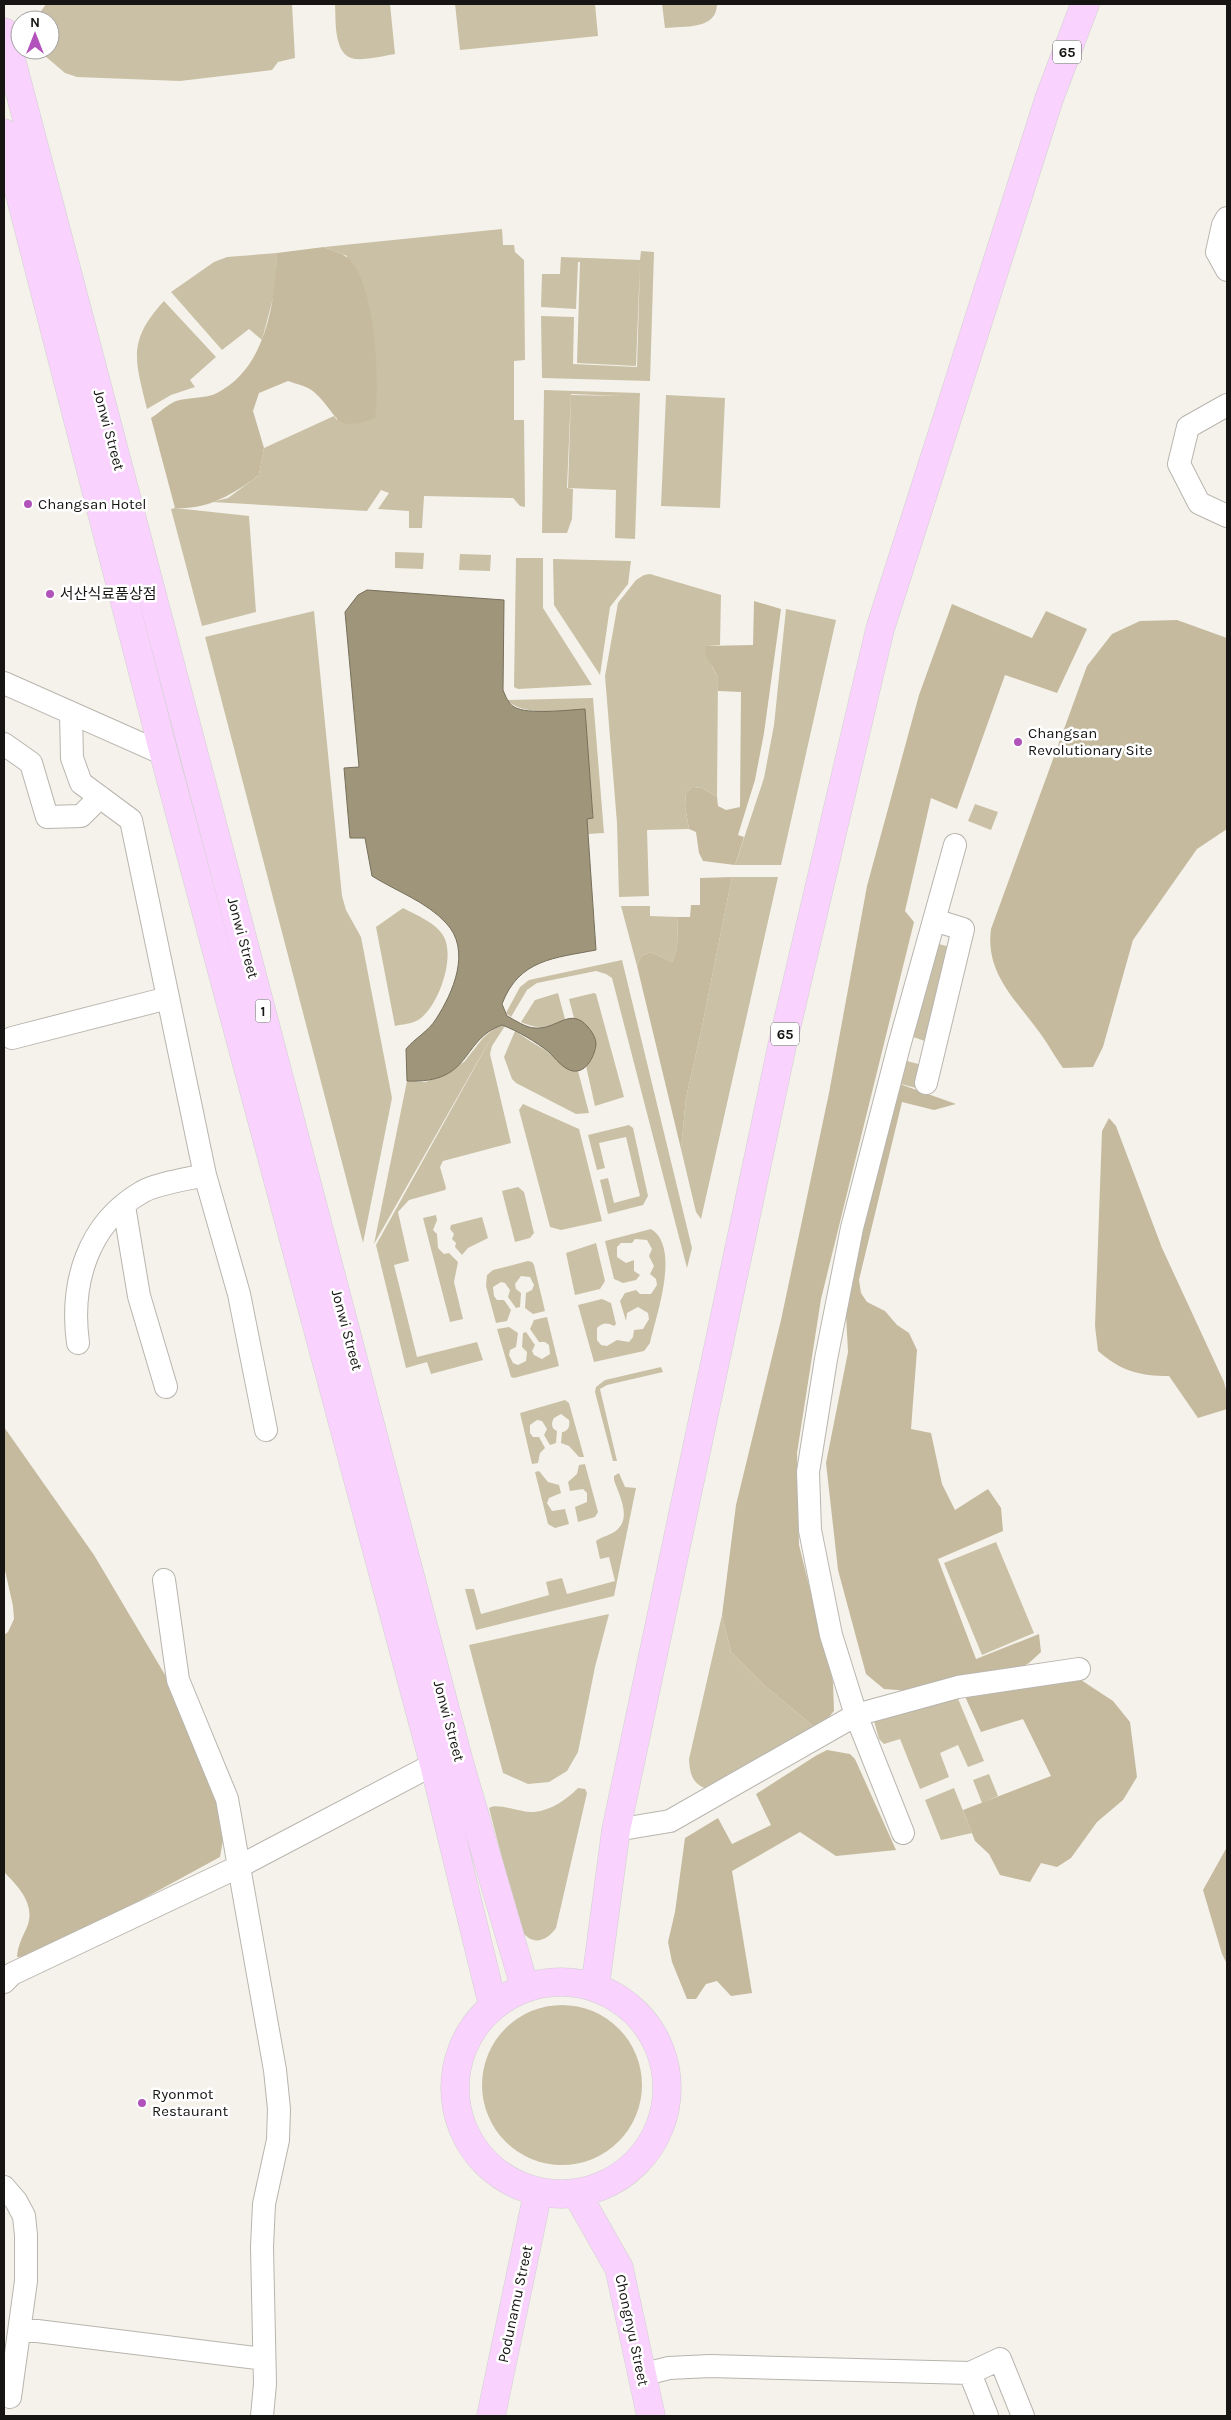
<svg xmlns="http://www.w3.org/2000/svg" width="1231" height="2420" viewBox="0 0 1231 2420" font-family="Karla,'Noto Sans KR',sans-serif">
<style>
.green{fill:#cac0a5}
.forest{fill:#c5ba9e}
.water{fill:#9f957a;stroke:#766f5b}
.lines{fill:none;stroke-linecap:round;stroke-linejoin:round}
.minor-casing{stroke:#b8b5ae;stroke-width:24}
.major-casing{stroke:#d0d0d0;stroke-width:29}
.minor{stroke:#fff;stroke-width:22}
.major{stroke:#f9d2fd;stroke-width:28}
.poi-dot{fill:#b252bb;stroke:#fff;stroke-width:2}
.labels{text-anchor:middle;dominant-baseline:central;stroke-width:5;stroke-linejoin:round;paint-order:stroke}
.shield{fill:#fff;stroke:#5c5b5a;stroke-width:1}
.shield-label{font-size:14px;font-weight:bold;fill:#161513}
.street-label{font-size:15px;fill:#161513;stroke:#fff}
.poi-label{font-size:15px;fill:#161513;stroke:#fff;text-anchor:start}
</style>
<rect width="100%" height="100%" fill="#f5f2eb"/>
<path class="green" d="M46 4H292L295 58 278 62 272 70 180 81 77 77 65 73 38 50H50V20H35Z
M335 4H390L395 54C383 56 367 60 355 59 333 56 336 20 335 4Z
M455 4H595L598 36 460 50Z
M662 4H717C717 30 684 26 665 28Z
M502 229 503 245H514L515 252 524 260 525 360 514 361V420H524L525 507 520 506 513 498 424 496 422 528H409V511L378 509 389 493 381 490 367 511 212 502 228 498 259 475 264 448 334 416 337 420 347 256 324 247Z
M641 251 654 252 650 381 542 378 541 316 574 317 573 364 637 367 640 264 636 366 577 363 580 262H578L576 309 541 307 542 274H560L561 257 640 260Z
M277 253 276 287 262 340 249 329 222 350 171 292 214 262 227 257Z
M164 301 216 357 190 380 195 387 171 395 147 409C135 360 127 341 164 301Z
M544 390 640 393 635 539 615 538 616 490 568 488 571 395 623 396 571 394 567 488 573 489 572 519 567 533H542Z
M666 395 725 398 720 508 661 506Z
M175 508 249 516 256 612 202 626 171 509Z
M395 552 424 553 423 569 395 568Z
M460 554 491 555 490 571 459 570Z
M516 558H543V608L592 685 518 689 514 687Z
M553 559 631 561 628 584 610 607 600 675 554 605Z
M650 574 721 595 720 645 707 646 712 667 718 677 717 797 702 788 692 787 686 793 685 806 689 829 647 830 649 896 619 897 617 823 605 676 618 603 636 580 644 575Z
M786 609 836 620 781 865H735L764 778 774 725Z
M314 611 342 896 346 910 361 937 392 1098 363 1243 205 637Z
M593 698 604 833 588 834 587 818 593 817 585 710C563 710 522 717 507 700Z
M975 804 998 812 991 830 968 821Z
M732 877H778L701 1219 696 1212 681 1149 686 1098 702 1027Z
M621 906H650V916L678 917 677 948 672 962 651 952 641 956 637 966Z
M403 908C416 915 437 923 444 937 455 958 439 1004 421 1018 414 1024 403 1024 395 1026L376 927Z
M935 943 954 948 928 1042 910 1036Z
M622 960 692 1248 687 1268 612 978 606 974 596 971 537 983 527 990 511 1017 506 1013 520 987 529 980Z
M558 993 565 1019C549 1028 538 1030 521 1022L535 1000Z
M594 993 596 994 624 1097 595 1106 586 1066 592 1059V1033L585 1024 574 1018 569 999Z
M502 1025 505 1026 492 1046 490 1054 511 1143 443 1161 440 1167 446 1188 445 1190 409 1200 398 1212 409 1261 394 1265 417 1357 477 1342 483 1360 431 1374 427 1362 406 1368 376 1245 495 1031 374 1244 407 1081 426 1082 464 1062 483 1038 496 1027Z
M515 1031C525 1038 535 1044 545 1050 557 1057 563 1071 578 1071L589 1113 576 1114 516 1083 512 1079 504 1057Z
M903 1060 922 1065 916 1088 897 1083Z
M523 1104 579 1129 602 1221 561 1230 550 1227 519 1110Z
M629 1125 633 1128 648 1196 643 1205 608 1214 600 1180 608 1178 614 1203 640 1196 626 1137 599 1143 605 1168 597 1170 588 1135Z
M518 1187 524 1192 534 1233 530 1238 515 1242 502 1191Z
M436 1215 437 1220 433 1230 437 1234 438 1248 444 1254 449 1253 458 1262 454 1282 463 1319 450 1322 423 1218Z
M482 1217 488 1238 468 1248 462 1255 455 1247 456 1243 452 1239 454 1234 450 1229 451 1225Z
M651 1229C681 1247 656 1316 650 1343L644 1351 594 1362 578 1305 602 1299 611 1303 616 1324 614 1326C607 1322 602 1323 597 1328V1340L601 1345 607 1346 617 1340 629 1342 633 1337 634 1330 643 1329 649 1319 648 1313 638 1307 627 1313 626 1321 620 1301 625 1293 636 1290 640 1294H651L657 1285 656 1279 650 1274 654 1266 649 1256 652 1249 647 1240 635 1239 632 1243H621L617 1247V1257L626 1263 634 1260V1271L640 1275 636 1280 623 1283 614 1279 605 1241Z
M596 1243 605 1281 600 1289 575 1295 566 1253Z
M528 1261 532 1262 534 1265 545 1311 533 1314 525 1308 526 1293 532 1290 534 1285 530 1277 521 1276 515 1284 516 1289 521 1293 520 1307 516 1308 508 1297 510 1290 505 1283 501 1282 493 1287 494 1296 497 1300H504L511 1310 507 1321 496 1323 486 1286 487 1275 493 1270Z
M547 1317 559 1366 514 1378 511 1377 497 1329 509 1327 518 1333 516 1347 510 1350 509 1355 513 1363 518 1365 526 1361 527 1352 522 1347 523 1333 526 1332 535 1345 532 1351 534 1355 542 1359 550 1354 549 1345 545 1342H539L530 1329 534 1320Z
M661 1367 663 1372 607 1385 600 1389 617 1461H613L595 1392 596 1387 605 1380Z
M565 1400 569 1403 584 1457H579L569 1446 561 1443 562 1432C569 1431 570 1425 569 1420L561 1414 554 1418C551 1423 551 1429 557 1431L556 1443 550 1445 544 1435 547 1429 542 1421 537 1420 530 1425V1433L533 1437H539L545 1448 540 1453 538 1463 532 1464 520 1413Z
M585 1464 598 1512 595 1517 578 1522 575 1507 587 1502V1493L583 1489 570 1491 568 1482 577 1474 579 1465Z
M539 1471 548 1482 559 1485 561 1493 549 1498 547 1503 552 1511 565 1509 569 1524 555 1528 548 1524 535 1472Z
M619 1473 625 1487 636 1488 614 1596 476 1630 465 1589H474L481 1614 549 1595 546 1582 562 1578 567 1594 615 1581 609 1557 600 1559 596 1541C603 1536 612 1535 618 1529 631 1516 619 1495 614 1480V1476Z
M996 1542 1034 1633 982 1655 944 1563Z
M609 1614 595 1667 578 1752 567 1771 549 1782 528 1784 503 1773 469 1645Z
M722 1615 731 1652 765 1686 818 1730 710 1790C693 1785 690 1776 689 1759Z
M956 1694 984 1761 968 1767 958 1745 940 1753 949 1777 920 1789 900 1739 884 1744 879 1739 873 1717Z
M989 1774 998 1796 982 1803 973 1780Z
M578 1788 585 1789 587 1793 556 1928C545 1944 529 1945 520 1928L489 1808C497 1802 522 1813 534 1812 552 1810 566 1800 578 1788Z
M954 1788 972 1833 941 1840 925 1800Z
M482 2085a80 80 0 1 1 160 0a80 80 0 1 1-160 0Z"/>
<path class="forest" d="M324 247C331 250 342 253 348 258 376 284 380 381 375 418 332 434 340 415 314 392 308 386 296 384 288 381L259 393 253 411 264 448 259 475C233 494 208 510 175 508L151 418C159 413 168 404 176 401 189 397 205 399 217 393 266 368 275 303 277 253Z
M754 601 781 609 764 733 755 780 738 835 744 837 735 865 703 861 699 853 696 832 689 829 685 806 686 793 692 787 702 788 717 797 718 806 726 810 740 807 741 692 718 691V677L705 654 706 646 753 645Z
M952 604 1032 638 1046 611 1087 629 1057 693 1005 675 957 809 931 798 905 911 914 922 821 1299 797 1453 799 1545 833 1682 834 1711 818 1730 765 1686 731 1652 722 1615 736 1505 781 1320 829 1093 867 886 919 695Z
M1177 620 1227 638V829L1197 849 1133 940 1103 1047 1093 1067 1063 1068C1055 1057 1048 1044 1040 1033 1016 1000 985 973 991 929L1087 666 1112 634 1140 621Z
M732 877 702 1027 686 1098 681 1149 637 966 641 956 651 952 672 962 677 948 678 917H690L691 905H700V878Z
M897 1083 956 1104 934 1110 902 1102 859 1280 861 1293 867 1302 885 1311 897 1325 909 1333 917 1350 911 1429 931 1433 942 1484 955 1510 988 1489 1001 1508 1003 1531 938 1559 976 1659 1039 1634 1041 1652 1029 1663 1018 1669 910 1691 884 1689 866 1674 838 1570 826 1463 848 1352 845 1296Z
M1109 1118 1116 1126 1162 1248 1224 1382 1227 1394V1409L1198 1418 1169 1376C1139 1376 1121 1371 1098 1351L1095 1326 1102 1131Z
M4 1427 94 1555 174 1690 217 1803 223 1840 220 1857 38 1956 17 1957C18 1945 22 1938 27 1927 36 1905 19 1887 4 1872V1635L8 1632 14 1619 13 1606 4 1566Z
M1078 1678 1113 1701 1130 1722 1137 1777 1123 1800 1097 1822 1071 1858 1057 1867 1041 1863 1030 1882 1000 1875 989 1854 975 1841 963 1810 1051 1776 1023 1719 981 1732 963 1692Z
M827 1750 850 1754 855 1759 896 1850 836 1856 800 1832 732 1871 752 1993 731 1996 717 1981 706 1984 696 1999H687L672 1962 668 1942 675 1912 685 1838 718 1818 732 1844 771 1825 756 1794 817 1755Z
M1227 1847V1964L1222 1954 1203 1890Z"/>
<path class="water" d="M367 590 504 600 503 690C506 697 508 703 514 707 528 715 568 710 585 709L593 818 587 819 596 950C555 958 519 959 502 1004L507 1016C515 1020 526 1028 535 1028 557 1030 570 1006 588 1027 592 1032 596 1038 596 1044 595 1055 587 1073 573 1071 563 1069 556 1059 549 1052 536 1042 518 1031 502 1025 460 1040 473 1084 407 1081L406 1049C415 1038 429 1031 436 1019 453 993 472 950 446 923 427 902 396 891 372 876L365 838H350L344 768 359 767 345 612 358 595Z"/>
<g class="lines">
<defs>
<path id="minor" d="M1227 218 1223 225 1217 252 1227 270
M1227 405 1188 427 1179 464 1199 503 1227 516
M4 683 164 754
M71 713 72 758 81 783 131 820 205 1175 239 1294 266 1430
M4 744 31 763 47 817 81 816 100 797
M12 1038 168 998
M926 1083 963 929 934 920
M124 1206 139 1296 166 1387
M78 1343C70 1284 87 1224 142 1192 155 1184 188 1179 205 1175
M164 1580 178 1680 227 1799 275 2070 279 2109 278 2140 264 2204 262 2247 265 2384 262 2416
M616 1830 670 1821 856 1715 958 1687 1079 1669
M903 1833 856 1715 831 1635 810 1530 808 1472 826 1359 852 1228 899 1046 955 845
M4 1982 12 1974 240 1866 434 1764
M4 2187 16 2201 24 2216 26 2235V2281L10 2397
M21 2329 264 2359
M970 2373 987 2416
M641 2375 669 2368 710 2366 970 2373 1000 2359 1023 2416"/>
<path id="major" d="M4 32 458 1758 525 1988
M4 133 164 754 434 1764 493 2006
M455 2088a106 106 0 1 1 212 0a106 106 0 1 1-212 0Z
M595 1987 616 1830 782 1046 880 629 1049 99 1085 4
M577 2194 619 2268 651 2416
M491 2416 538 2192"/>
</defs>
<use href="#minor" class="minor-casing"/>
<use href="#major" class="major-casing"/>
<use href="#minor" class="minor"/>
<use href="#major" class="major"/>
</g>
<g class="poi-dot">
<circle cx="28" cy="504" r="5"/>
<circle cx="50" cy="594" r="5"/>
<circle cx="1018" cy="742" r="5"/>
<circle cx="142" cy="2103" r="5"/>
</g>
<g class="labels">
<g class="shield">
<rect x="1053" y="40.5" width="28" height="23" rx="4"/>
<rect x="255.5" y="999.5" width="15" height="23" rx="4"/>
<rect x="771" y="1022.5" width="28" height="23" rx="4"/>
</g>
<g class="shield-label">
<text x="1067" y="52">65</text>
<text x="263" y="1011">1</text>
<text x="785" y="1034">65</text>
</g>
<g class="street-label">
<text transform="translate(109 430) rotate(75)">Jonwi Street</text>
<text transform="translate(243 938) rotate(75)">Jonwi Street</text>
<text transform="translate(347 1330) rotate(75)">Jonwi Street</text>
<text transform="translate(449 1721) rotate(75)">Jonwi Street</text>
<text transform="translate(515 2304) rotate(-78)">Podunamu Street</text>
<text transform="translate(632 2330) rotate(78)">Chongnyu Street</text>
</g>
<g class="poi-label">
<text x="38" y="504">Changsan Hotel</text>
<text x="60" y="594">서산식료품상점</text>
<text x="1028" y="733">Changsan<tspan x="1028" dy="17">Revolutionary Site</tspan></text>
<text x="152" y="2094">Ryonmot<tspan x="152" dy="17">Restaurant</tspan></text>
</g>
</g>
<rect width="1231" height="2420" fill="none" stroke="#161513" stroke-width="10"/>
<g transform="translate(35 35)"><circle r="24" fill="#ffffff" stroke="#a2a1a1"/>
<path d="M0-4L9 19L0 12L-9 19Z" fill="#b252bb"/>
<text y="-8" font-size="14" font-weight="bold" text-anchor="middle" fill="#161513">N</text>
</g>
</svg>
